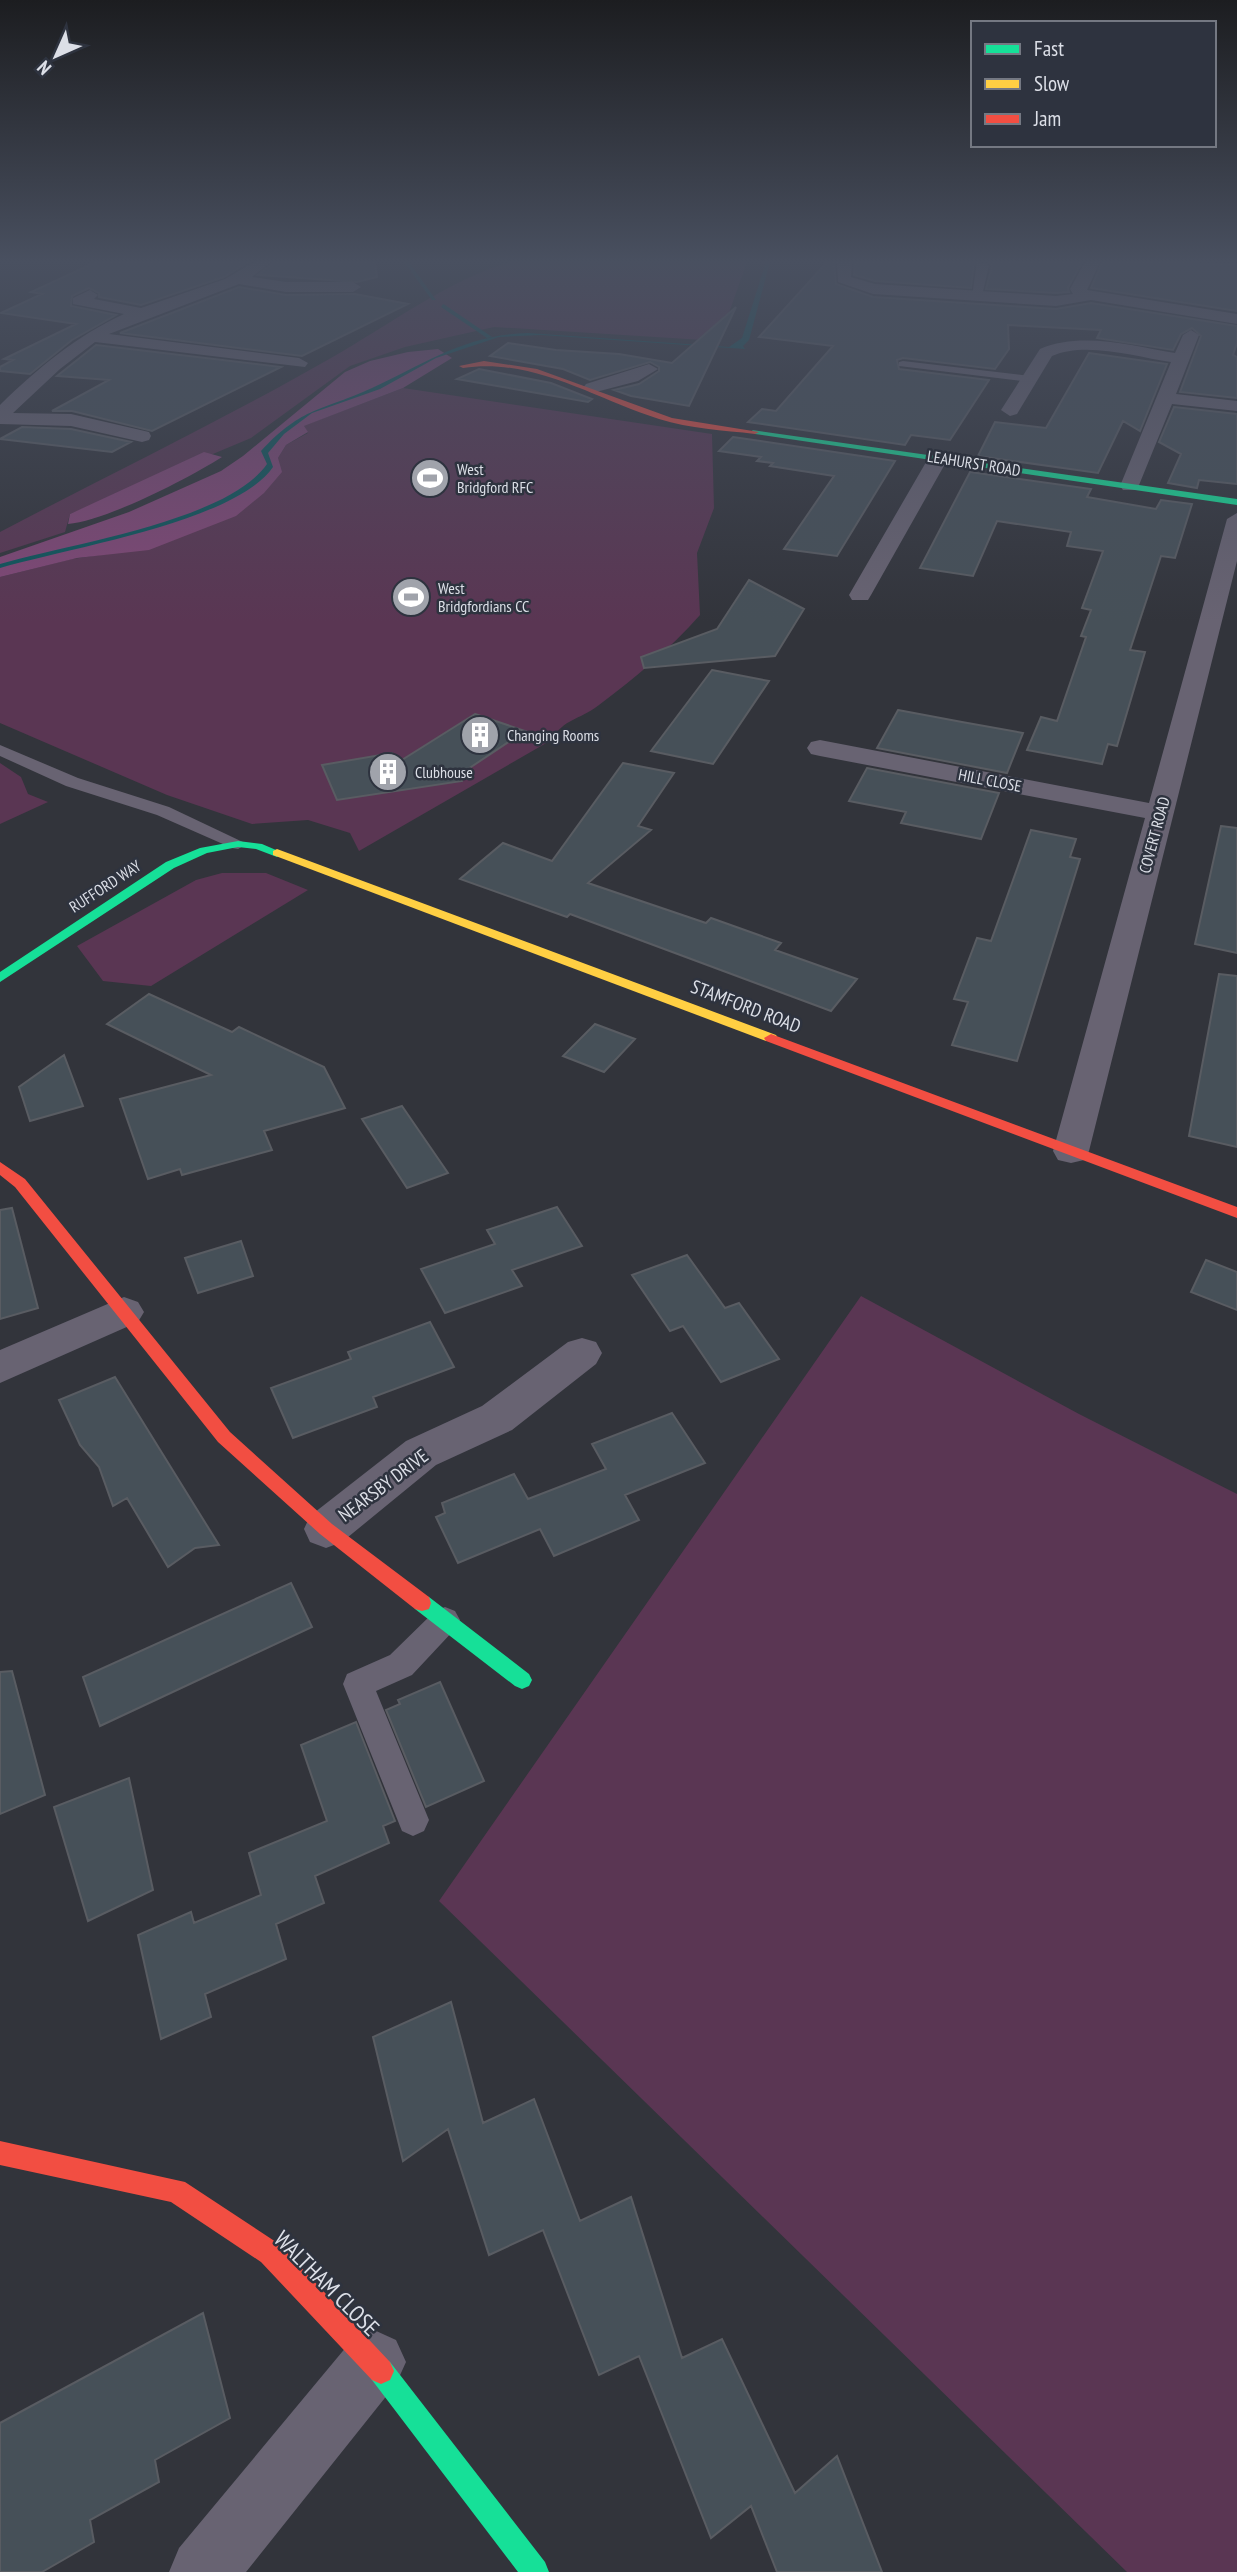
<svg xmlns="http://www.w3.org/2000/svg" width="1237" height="2572" viewBox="0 0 1237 2572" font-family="'PT Sans Narrow',sans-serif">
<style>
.green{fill:#5a3653}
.forest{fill:#824777}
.water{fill:#0c565c}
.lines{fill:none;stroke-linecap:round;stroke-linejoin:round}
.stream{fill:#0c565c;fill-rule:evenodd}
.building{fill:#465058;stroke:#595c62;stroke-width:2}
.lane{fill:#686372;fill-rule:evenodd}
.street{fill:#686372;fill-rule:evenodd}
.fast{fill:#16e098;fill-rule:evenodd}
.slow{fill:#ffcf43;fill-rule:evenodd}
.jam{fill:#f24e42;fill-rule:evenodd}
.labels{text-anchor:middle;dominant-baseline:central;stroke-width:5;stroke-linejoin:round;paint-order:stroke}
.far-street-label{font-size:16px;fill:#dcdfe7;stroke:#2e333f}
.far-poi-label{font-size:16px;fill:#dcdfe7;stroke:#2e333f;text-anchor:start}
.street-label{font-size:19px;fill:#dcdfe7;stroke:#2e333f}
.near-street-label{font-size:23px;fill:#dcdfe7;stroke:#2e333f}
</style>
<rect width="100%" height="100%" fill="#32343b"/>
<path class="green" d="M509 262H747L719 341 494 327 405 347 350 366 251 438 70 514 65 532 0 553V532C110 474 223 420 331 358 389 325 445 282 509 262Z
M403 388 712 434 714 508 697 553 700 615C670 649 636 677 599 705 576 722 568 716 548 742L359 851 350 833 308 820 252 824 167 795 0 723V577L72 559 120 552 278 458 286 445 308 433 303 426Z
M0 763 21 777 28 794 48 802 0 824Z
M222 873H266L308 890 151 986 103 981 77 946 196 880Z
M861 1296 1079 1414 1237 1494V2572H1127L439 1901Z"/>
<path class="forest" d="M438 349 452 358 403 388 304 426 308 432 286 445 278 458 282 472 264 493 236 516 149 550 77 558 0 577V557L129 512 221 471 243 456 345 372 370 361 408 352Z
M204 452 222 457C189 478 106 521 68 524L70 514Z"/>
<path class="water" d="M766 262H770L749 340 743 346 745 349 541 335 499 337 436 358 380 389 312 413 284 434 268 453 273 467C235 522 67 548 0 568V564C68 544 228 521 267 464L261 451C303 406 322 411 372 388 426 363 465 335 528 333L729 347 742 338Z"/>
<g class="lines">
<path class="stream" d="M404 262H409L436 300H432Z
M443 304 445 305 492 337 487 338 441 307Z"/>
</g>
<path class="building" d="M96 262H248L224 277 141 305 99 297V293L89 288 72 296 71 306 116 315 72 340 30 374 0 371V367L13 360 4 359 76 324 1 313 42 294 31 292Z
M274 262H375L377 277 357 282 258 275Z
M827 262H834L836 284 873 297 1056 309 1091 303 1237 326V343L1233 355 1237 357V398L1180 392 1201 336 1192 328 1181 334 1173 350 1097 338 1101 330 1008 325 1009 349 995 369 903 358 897 360 899 369 989 380 950 440 911 435 905 445 748 422 762 409 776 411 833 346 759 337Z
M855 262H974L971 288 875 281 854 275Z
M989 262H1082L1068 288 1069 292 1056 293 986 289 992 266Z
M1102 262 1237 264V311L1091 288Z
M239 287 286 295 355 294 408 304 302 356 120 333Z
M736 307 689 406 631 396 614 390 639 384 659 371V367L650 362 590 380 563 369 490 356 508 343 556 350 619 354 672 363Z
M96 345 281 367 152 431 72 411H52L109 380 57 376Z
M1089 353 1167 364 1140 431 1123 421 1098 473 978 456 995 422 1046 428Z
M479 369 551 383 592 399 588 402 457 379Z
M1174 407 1237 414V484L1199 480 1197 488 1168 483 1181 454 1159 442Z
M22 427 71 429 131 442 112 452 0 439Z
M733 437 895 461 837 556 784 549 834 476 770 466 773 463 757 461 761 457 719 451Z
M970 472 1091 489 1087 497 1156 509 1161 500 1192 504 1175 558 1161 556 1130 650 1145 652 1117 746 1108 744 1102 764 1027 750 1041 717 1057 721 1086 637 1081 636 1091 610 1082 608 1103 551 1067 546 1071 532 997 521 973 576 920 568Z
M749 580 804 609 775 656 644 668 641 657 717 629Z
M712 670 769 681 713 764 651 751Z
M898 710 962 722 1023 733 1007 773 877 748Z
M475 714 525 731 462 773V781L337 800 322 765 392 753 397 763Z
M623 763 674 773 638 826 651 830 588 883 706 923 711 918 781 943 775 950 857 979 831 1011 570 914 567 917 460 879 503 843 552 861Z
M867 768 999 793 981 839 901 823 906 812 849 801Z
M1221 826 1237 828V953L1195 944Z
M1031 830 1076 839 1070 857 1080 859 1017 1061 952 1045 968 1002 954 999 977 938 991 941Z
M1219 974 1237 976V1147L1189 1136Z
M149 994 232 1032 239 1027 324 1067 345 1108 264 1131 272 1150 182 1175 180 1169 148 1179 120 1099 211 1075 107 1024Z
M595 1024 635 1039 604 1072 563 1056Z
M64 1055 83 1106 30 1121 19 1087Z
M402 1106 448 1173 407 1188 362 1119Z
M557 1207 582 1246 512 1270 522 1286 445 1313 421 1269 495 1244 487 1230Z
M12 1208 38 1308 0 1319V1210Z
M241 1241 253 1276 198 1293 185 1258Z
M687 1255 725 1308 739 1303 779 1359 721 1382 683 1326 670 1331 632 1275Z
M1206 1260 1237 1272V1310L1191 1292Z
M430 1322 454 1367 373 1397 377 1407 293 1438 271 1388 351 1359 348 1352Z
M115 1377 219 1545 195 1548 168 1567 127 1498 113 1506 99 1467 80 1445 59 1400Z
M672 1413 705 1463 625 1495 639 1520 554 1556 540 1529 458 1563 436 1517 445 1513 442 1503 514 1474 528 1499 606 1469 592 1444Z
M291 1583 312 1627 100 1726 83 1677Z
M12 1671 45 1795 0 1814V1672Z
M440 1682 484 1781 426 1807 386 1710 400 1704 398 1700Z
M356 1722 395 1821 383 1826 389 1843 315 1876 324 1903 276 1924 286 1959 205 1994 211 2017 161 2039 138 1935 191 1912 194 1923 261 1895 249 1853 327 1821 301 1745Z
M129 1778 153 1890 88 1921 54 1807Z
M451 2002 483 2123 534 2099 580 2221 631 2197 682 2358 722 2339 795 2493 837 2456 882 2572H777L751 2506 711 2538 639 2356 599 2375 543 2230 489 2255 448 2129 403 2161 373 2037Z
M203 2313 230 2418 155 2460 159 2482 90 2520 94 2542 42 2572H0V2423Z"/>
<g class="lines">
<path class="lane" d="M977 262 989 265 982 296 977 299 972 296Z
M903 361 1030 376 1036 379 1030 382 899 366V362Z
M0 745 78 778 169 807 247 844 238 849 232 848 157 815 66 786 0 756Z
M445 1607 455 1611 460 1620 455 1629 412 1675 376 1691 429 1820 424 1831 413 1836 402 1831 343 1684 347 1674 390 1655 435 1611Z"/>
<path class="street" d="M254 262H271L252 277 286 282H353L361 287 353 292H286L239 284 109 334 299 358 308 363 305 367 95 342 60 369 13 413 71 414 149 432 151 436 149 440 142 442 71 426 0 424V405C38 368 76 336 124 314L73 304V298L90 290 98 295 94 299 141 308 225 279Z
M837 262H852L851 277 875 284 1056 296 1073 294 1070 289 1085 262H1100L1087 290 1237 314V324L1091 300 1056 306 873 294 838 282Z
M1191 330 1199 335 1176 394 1237 401V411L1172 404 1137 490H1123L1120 486 1171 362C1136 357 1086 341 1052 356L1017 414 1010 416 1001 410 1040 349C1081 331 1133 346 1175 353L1183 335Z
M649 364 658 369 638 381 592 393 583 388 586 384Z
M939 451 949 457 871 595 868 600H852L849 595 929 457Z
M1237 513V561L1089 1151 1084 1160 1071 1163 1058 1160 1053 1151 1145 818 820 756 811 754 807 748 811 742 820 740 1149 803 1227 519Z
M124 1297 138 1302 144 1312 138 1322 0 1383V1350Z
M582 1338 596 1342 602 1353 596 1364 512 1430 436 1465 342 1542 326 1548 310 1542 304 1529 310 1516 406 1441 482 1406 568 1342Z
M374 2330 396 2340 406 2362 396 2384 246 2572H169L179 2548 352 2340Z"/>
<path class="fast" d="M752 430 1237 499V505L755 434Z
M238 841 262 844 283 853 277 857 256 849 238 847 207 853 174 868 0 982V972L166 862 200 848Z
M422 1595 429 1597 529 1674 532 1680 529 1686 522 1689 515 1686 415 1609 413 1603 415 1597Z
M381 2358 390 2362 545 2562 549 2572H518L372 2380 368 2371 372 2362Z"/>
<path class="slow" d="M277 849 776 1035 778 1038 776 1041H766L273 855V851Z"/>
<path class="jam" d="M484 361 537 369 672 418 759 432 755 434C723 430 690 429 659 419 595 399 533 357 463 368L459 366Z
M771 1034 1237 1207V1218L766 1041 764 1038Z
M0 1162 25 1179 230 1432 332 1524 429 1597 431 1603 429 1609 422 1611 415 1609 320 1534 218 1442 15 1187 0 1175Z
M0 2141 185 2182 279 2244 390 2362 394 2371 390 2380 381 2384 372 2380 261 2262 171 2202 0 2165Z"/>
</g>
<linearGradient id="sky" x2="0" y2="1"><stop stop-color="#1c1d20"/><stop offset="0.42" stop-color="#495060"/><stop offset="1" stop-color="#495060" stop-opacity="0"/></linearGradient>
<rect width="1237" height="622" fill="url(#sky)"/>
<defs>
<symbol id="stadium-disc" viewBox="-11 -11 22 22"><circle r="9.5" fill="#a0a3ab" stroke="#2e333f"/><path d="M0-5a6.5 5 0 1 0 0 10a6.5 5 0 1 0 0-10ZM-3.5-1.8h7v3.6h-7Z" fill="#fff"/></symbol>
<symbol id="building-disc" viewBox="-11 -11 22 22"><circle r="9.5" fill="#a0a3ab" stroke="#2e333f"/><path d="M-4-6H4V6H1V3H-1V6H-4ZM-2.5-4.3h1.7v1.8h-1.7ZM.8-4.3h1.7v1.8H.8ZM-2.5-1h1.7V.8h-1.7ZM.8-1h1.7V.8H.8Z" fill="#fff"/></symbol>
</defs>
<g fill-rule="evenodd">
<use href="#stadium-disc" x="408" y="456" width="44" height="44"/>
<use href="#stadium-disc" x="389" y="575" width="44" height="44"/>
<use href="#building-disc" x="458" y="713" width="44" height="44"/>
<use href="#building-disc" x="366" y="750" width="44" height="44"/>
</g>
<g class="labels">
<g class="far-street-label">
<text transform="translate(974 463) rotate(9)">LEAHURST ROAD</text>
<text transform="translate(990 780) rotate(11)">HILL CLOSE</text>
<text transform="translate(1154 835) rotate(-75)">COVERT ROAD</text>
<text transform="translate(105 886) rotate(-33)">RUFFORD WAY</text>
</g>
<g class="far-poi-label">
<text x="457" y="469">West<tspan x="457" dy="18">Bridgford RFC</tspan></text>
<text x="438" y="588">West<tspan x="438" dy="18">Bridgfordians CC</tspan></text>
<text x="507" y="735">Changing Rooms</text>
<text x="415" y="772">Clubhouse</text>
</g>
<g class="street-label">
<text transform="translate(746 1006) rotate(21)">STAMFORD ROAD</text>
<text transform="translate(383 1485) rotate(-37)">NEARSBY DRIVE</text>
</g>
<g class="near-street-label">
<text transform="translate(327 2283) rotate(45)">WALTHAM CLOSE</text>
</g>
</g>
<rect x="971" y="21" width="245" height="126" fill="#2e333f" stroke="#747882" stroke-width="2"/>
<rect x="985" y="44" width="35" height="10" fill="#16e098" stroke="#747882" stroke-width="2"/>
<text x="1034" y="56" font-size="21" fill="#dcdfe7">Fast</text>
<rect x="985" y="79" width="35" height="10" fill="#ffcf43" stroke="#747882" stroke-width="2"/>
<text x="1034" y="91" font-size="21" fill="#dcdfe7">Slow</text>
<rect x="985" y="114" width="35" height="10" fill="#f24e42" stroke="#747882" stroke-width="2"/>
<text x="1034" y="126" font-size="21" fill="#dcdfe7">Jam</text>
<g transform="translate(56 56) rotate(225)" stroke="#2e333f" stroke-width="5" paint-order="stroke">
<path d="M0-5L12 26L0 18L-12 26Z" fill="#dcdfe7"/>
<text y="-10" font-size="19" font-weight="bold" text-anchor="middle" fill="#dcdfe7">N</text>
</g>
</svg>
